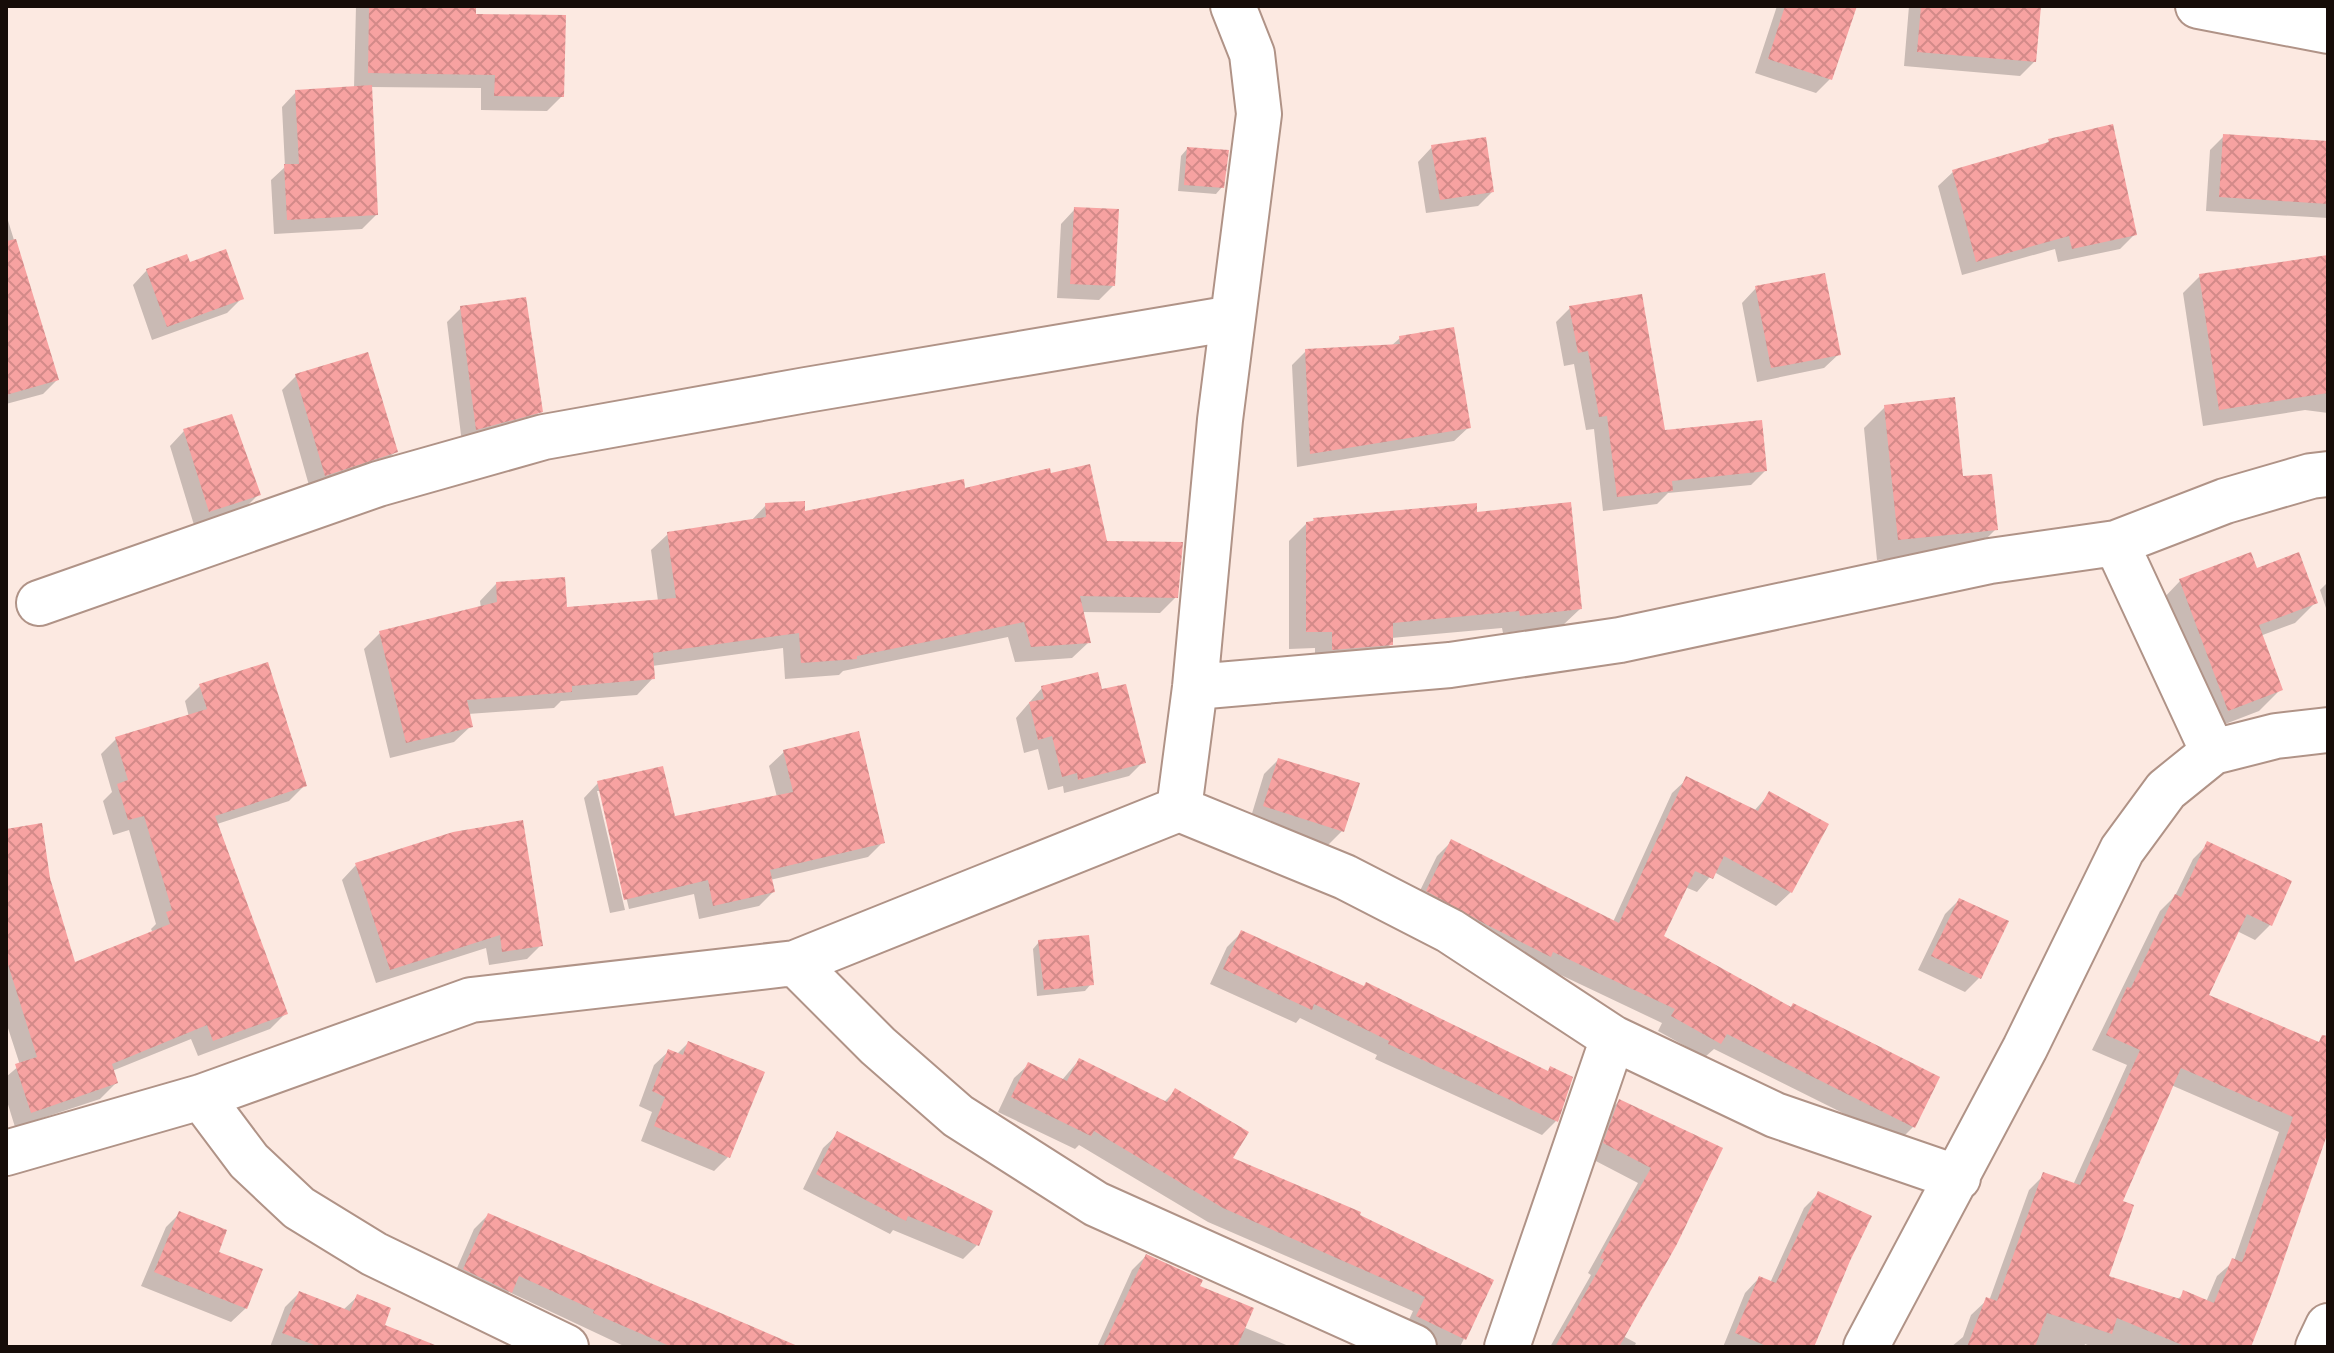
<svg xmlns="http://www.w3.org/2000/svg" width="2334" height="1353" viewBox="0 0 2334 1353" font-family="'Golos Text',sans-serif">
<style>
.shadow{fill:#0003;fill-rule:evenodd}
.building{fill:url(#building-cross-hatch);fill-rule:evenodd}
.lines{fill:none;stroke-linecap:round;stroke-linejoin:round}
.street-casing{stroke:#b09387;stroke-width:48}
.street{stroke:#fff;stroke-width:44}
</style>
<defs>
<pattern id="building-cross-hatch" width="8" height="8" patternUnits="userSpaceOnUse" patternTransform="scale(2)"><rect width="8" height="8" fill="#f7a2a1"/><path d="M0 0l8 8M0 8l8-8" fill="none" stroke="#d38a89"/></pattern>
</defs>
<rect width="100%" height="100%" fill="#fce9e1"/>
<path class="shadow" d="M356 6H474V16L562 96 547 111 481 110V88L370 87 376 215 362 229 274 234 271 180 285 167 282 107 296 92 354 88Z
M1777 6H1855L1830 79 1816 93 1755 73Z
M1909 6H2039L2034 62 2020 76 1904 66Z
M2224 136 2328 143V218L2206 211 2210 150Z
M2049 141 2135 234 2120 249 2058 262 2055 249 1962 275 1938 186 1953 172 2044 146Z
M1432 147 1492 192 1478 206 1426 213 1418 162Z
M1187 149 1222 187 1216 194 1178 191 1181 156Z
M1075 209 1113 286 1099 300 1057 298 1061 224Z
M6 214 57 380 43 394 6 404Z
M2328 259V413L2305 410 2203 426 2183 293 2200 276Z
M189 265 242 298 227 313 152 340 133 285 147 270Z
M1756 288 1839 354 1824 368 1757 382 1742 303Z
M461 308 540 411 526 426 462 443 447 322Z
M1570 308 1663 432 1765 471 1751 485 1668 493 1657 504 1603 511 1594 429 1586 430 1574 364 1564 366 1556 322Z
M1400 338 1469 427 1454 441 1297 467 1292 365 1306 351 1391 346Z
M296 376 395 452 381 466 310 489 282 390Z
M1885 407 1961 479 1996 529 1975 550 1877 560 1864 428Z
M184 431 258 495 244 509 194 525 170 446Z
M1050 475 1105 543 1176 597 1160 613 1081 612 1089 642 1072 658 1015 662 1008 637 843 671 839 675 785 679 783 648 652 666 653 678 637 695 561 701 554 708 468 714 471 726 454 742 390 758 364 649 380 633 481 608 480 601 496 584 565 609 658 601 651 550 668 534 750 522 766 505 803 514Z
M1476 514 1580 609 1562 626 1503 633 1502 628 1391 638V644L1374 661 1315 666V648L1289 649V541L1306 524 1314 520Z
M2256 570 2316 602 2295 623 2260 636 2280 690 2259 711 2207 731 2160 602 2180 581Z
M2328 582V614L2320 590Z
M200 686 305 785 289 801 217 824 286 1013 270 1029 198 1056 191 1039 112 1071 116 1083 100 1099 15 1127 6 1098V1077L20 1065 6 1022V831L48 878 74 964 153 933 151 929 156 924 129 830 113 835 103 801 112 792 101 754 116 739 189 717 185 701Z
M1042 688 1100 691 1143 762 1129 776 1064 793 1063 786 1048 790 1038 749 1024 753 1016 718Z
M784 752 882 843 868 857 770 880 773 892 759 906 699 919 694 894 629 909 601 791H597L625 910 610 913 584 798 598 783 673 818 777 797 769 766Z
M1278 760 1342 831 1328 845 1250 820 1264 774Z
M1687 779 1754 811 1769 794 1791 892 1776 906 1714 872 1697 892 1685 887 1662 937 1913 1127 1899 1141 1714 1049 1705 1057 1658 1031 1662 1023 1413 905 1437 856 1451 842 1613 922 1672 793Z
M2208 844 2289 882 2270 925 2255 940 2237 931 2206 996 2323 1046 2328 1038V1136L2325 1135 2249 1347H2093L2085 1344 2084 1347H1951L1963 1337 1971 1315 1987 1300 1989 1301 2029 1190 2044 1175 2073 1185 2127 1065 2092 1050 2160 911 2175 896 2193 859ZM2171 1085 2279 1132 2234 1261 2217 1276 2206 1302 2184 1293 2177 1300 2106 1278 2120 1202Z
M356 865 541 945 527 959 489 965 486 948 376 983 342 880Z
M1959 900 1979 978 1965 992 1918 970 1945 914Z
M1241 933 1547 1073 1571 1078 1556 1121 1542 1135 1375 1059 1377 1055 1300 1018 1296 1023 1210 984 1227 947Z
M1039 942 1091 984 1085 991 1037 996 1033 949Z
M688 1043 728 1157 714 1171 641 1141 652 1112 639 1106 654 1065 669 1051 677 1054Z
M1079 1060 1164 1102 1176 1090 1230 1159 1357 1216 1492 1281 1460 1347H1420L1402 1335 1413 1311 1208 1222 1079 1145 1075 1149 998 1112 1014 1078 1029 1064 1062 1080Z
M1619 1101 1720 1149 1623 1336 1636 1343 1634 1347H1550L1591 1275 1588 1273 1638 1183 1590 1158 1605 1115Z
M838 1134 977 1245 963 1259 893 1230 890 1234 803 1189 823 1148Z
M1818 1194 1812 1347H1723L1745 1293 1759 1278 1770 1283 1804 1208Z
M180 1213 216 1253 246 1308 231 1322 141 1286 166 1227Z
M488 1215 778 1347H626L509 1292 496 1306 450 1284 474 1229Z
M1146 1256 1197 1287 1243 1327 1291 1347H1097L1132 1270Z
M299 1293 343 1310 357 1297 381 1330 422 1347H270L285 1307Z"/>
<path class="building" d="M369 6H476V14L566 15 564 97 494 96 495 75 368 73Z
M1785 6H1857L1832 80 1768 59Z
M1921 6H2041L2036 62 1917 52Z
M372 85 378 215 287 220 284 164H299L295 90Z
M2113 124 2137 235 2072 249 2069 236 1976 262 1952 170 2049 142 2048 139Z
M2223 134 2328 141V204L2219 197Z
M1486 137 1494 192 1440 200 1431 145Z
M1187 147 1229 150 1224 188 1184 185Z
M1074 207 1119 209 1115 286 1070 284Z
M16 239 59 380 6 395V241Z
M226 249 244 299 167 327 146 269 187 254 190 262Z
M2328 255V393L2219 410 2199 274Z
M1825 273 1841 355 1771 368 1755 286Z
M1642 294 1665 430 1762 420 1767 471 1672 481 1673 491 1617 497 1607 416 1599 417 1588 351 1578 353 1569 306Z
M526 297 543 412 476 430 460 306Z
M1454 327 1471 428 1310 454 1305 349 1400 344 1399 336Z
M368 352 398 452 325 476 295 374Z
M1955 397 1963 476 1992 474 1998 530 1898 540 1884 405Z
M232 414 261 495 209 512 183 429Z
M1090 464 1107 541 1183 542 1178 598 1080 596 1091 643 1031 647 1024 622 857 656V659L801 663 799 633 653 653 655 679 572 686V692L467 700 473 727 406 743 379 631 497 602 496 582 565 577 567 607 676 598 667 532 766 517 765 503 805 501V511L964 479 965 488 1050 468 1051 473Z
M1571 502 1582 609 1520 616 1519 611 1393 623V645L1332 650V632H1306V522L1314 521 1313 518 1477 503V512Z
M2251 552 2257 568 2299 552 2318 603 2259 625 2283 690 2228 711 2179 579Z
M268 662 307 786 215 816 288 1014 213 1041 207 1025 112 1064 118 1083 31 1113 15 1064 37 1057 6 958V829L42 823 50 878 75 962 170 924 166 912 172 910 144 816 128 820 117 784 128 780 115 737 207 709 199 684Z
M1098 672 1102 689 1126 684 1146 763 1078 780 1077 773 1062 777 1052 736 1038 740 1029 702 1044 699 1041 686Z
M859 731 885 843 770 870 775 892 713 906 708 880 624 900 597 781 663 766 675 816 793 792 783 750Z
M1278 758 1360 783 1344 832 1263 806Z
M1686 776 1758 811 1769 791 1829 824 1792 893 1724 856 1713 879 1695 871 1664 936 1791 1007 1793 1003 1940 1077 1915 1128 1727 1034 1721 1044 1671 1016 1675 1009 1553 952 1551 957 1487 925 1426 891 1451 839 1619 923Z
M523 820 543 946 502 952 500 935 390 970 355 863 453 832Z
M2207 841 2292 881 2272 926 2247 914 2209 995 2319 1042 2322 1035 2328 1036V1132L2274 1288 2251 1347H2187L2117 1318 2112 1334 2047 1313 2035 1347H1967L1986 1297 1997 1301 2043 1172 2080 1185 2140 1050 2106 1035 2127 987 2131 988 2175 894 2181 897ZM2181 1068 2293 1117 2242 1262 2232 1258 2214 1303 2183 1290 2180 1299 2109 1276 2134 1205 2123 1201Z
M1959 898 2009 921 1981 979 1931 956Z
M1241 930 1364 986 1366 982 1548 1071 1550 1066 1573 1077 1558 1122 1388 1044 1389 1041 1314 1004 1312 1010 1223 969Z
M1089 935 1094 985 1044 990 1038 940Z
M688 1041 765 1072 730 1158 654 1126 665 1097 652 1091 668 1049 683 1055Z
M1079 1058 1167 1102 1175 1088 1249 1132 1233 1158 1361 1212 1360 1215 1494 1280 1466 1340 1416 1316 1425 1297 1223 1208 1094 1131 1091 1136 1011 1097 1028 1062 1067 1081Z
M1619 1099 1723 1148 1677 1244 1619 1347H1555L1604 1260 1600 1258 1651 1168 1603 1143Z
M837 1131 993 1211 979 1246 908 1216 906 1221 816 1174Z
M1818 1191 1872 1216 1850 1261 1814 1347H1769L1735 1333 1759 1276 1776 1283Z
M179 1211 227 1230 219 1252 263 1269 247 1309 154 1272Z
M488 1213 613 1267 800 1347H672L593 1313 594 1310 519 1276 512 1293 463 1269Z
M1146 1254 1203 1280 1200 1286 1254 1308 1237 1347H1103Z
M299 1291 350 1311 357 1294 391 1308 385 1325 435 1345V1347H320L282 1333Z"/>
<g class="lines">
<defs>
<path id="street" d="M2198 6 2328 31
M2116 543 2213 752
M39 603 378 484 544 437 806 390 1233 318
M1195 687 1450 665 1620 640 1990 561 2116 543 2225 501 2311 476 2328 474
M1179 809 1195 687 1220 420 1259 114 1252 54 1233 6
M795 963 878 1046 958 1116 1096 1204 1414 1347
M201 1097 249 1161 299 1208 374 1254 566 1347
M6 1153 201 1097 471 1000 795 963 1179 809 1345 877 1450 931 1613 1038 1775 1115 1958 1178
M1507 1347 1613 1038
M1866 1347 2025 1048 2122 850 2166 790 2213 752 2276 736 2328 730
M2318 1347 2328 1326"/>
</defs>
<use href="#street" class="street-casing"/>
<use href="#street" class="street"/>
</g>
<rect width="2334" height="1353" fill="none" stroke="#160c08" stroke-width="16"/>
</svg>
